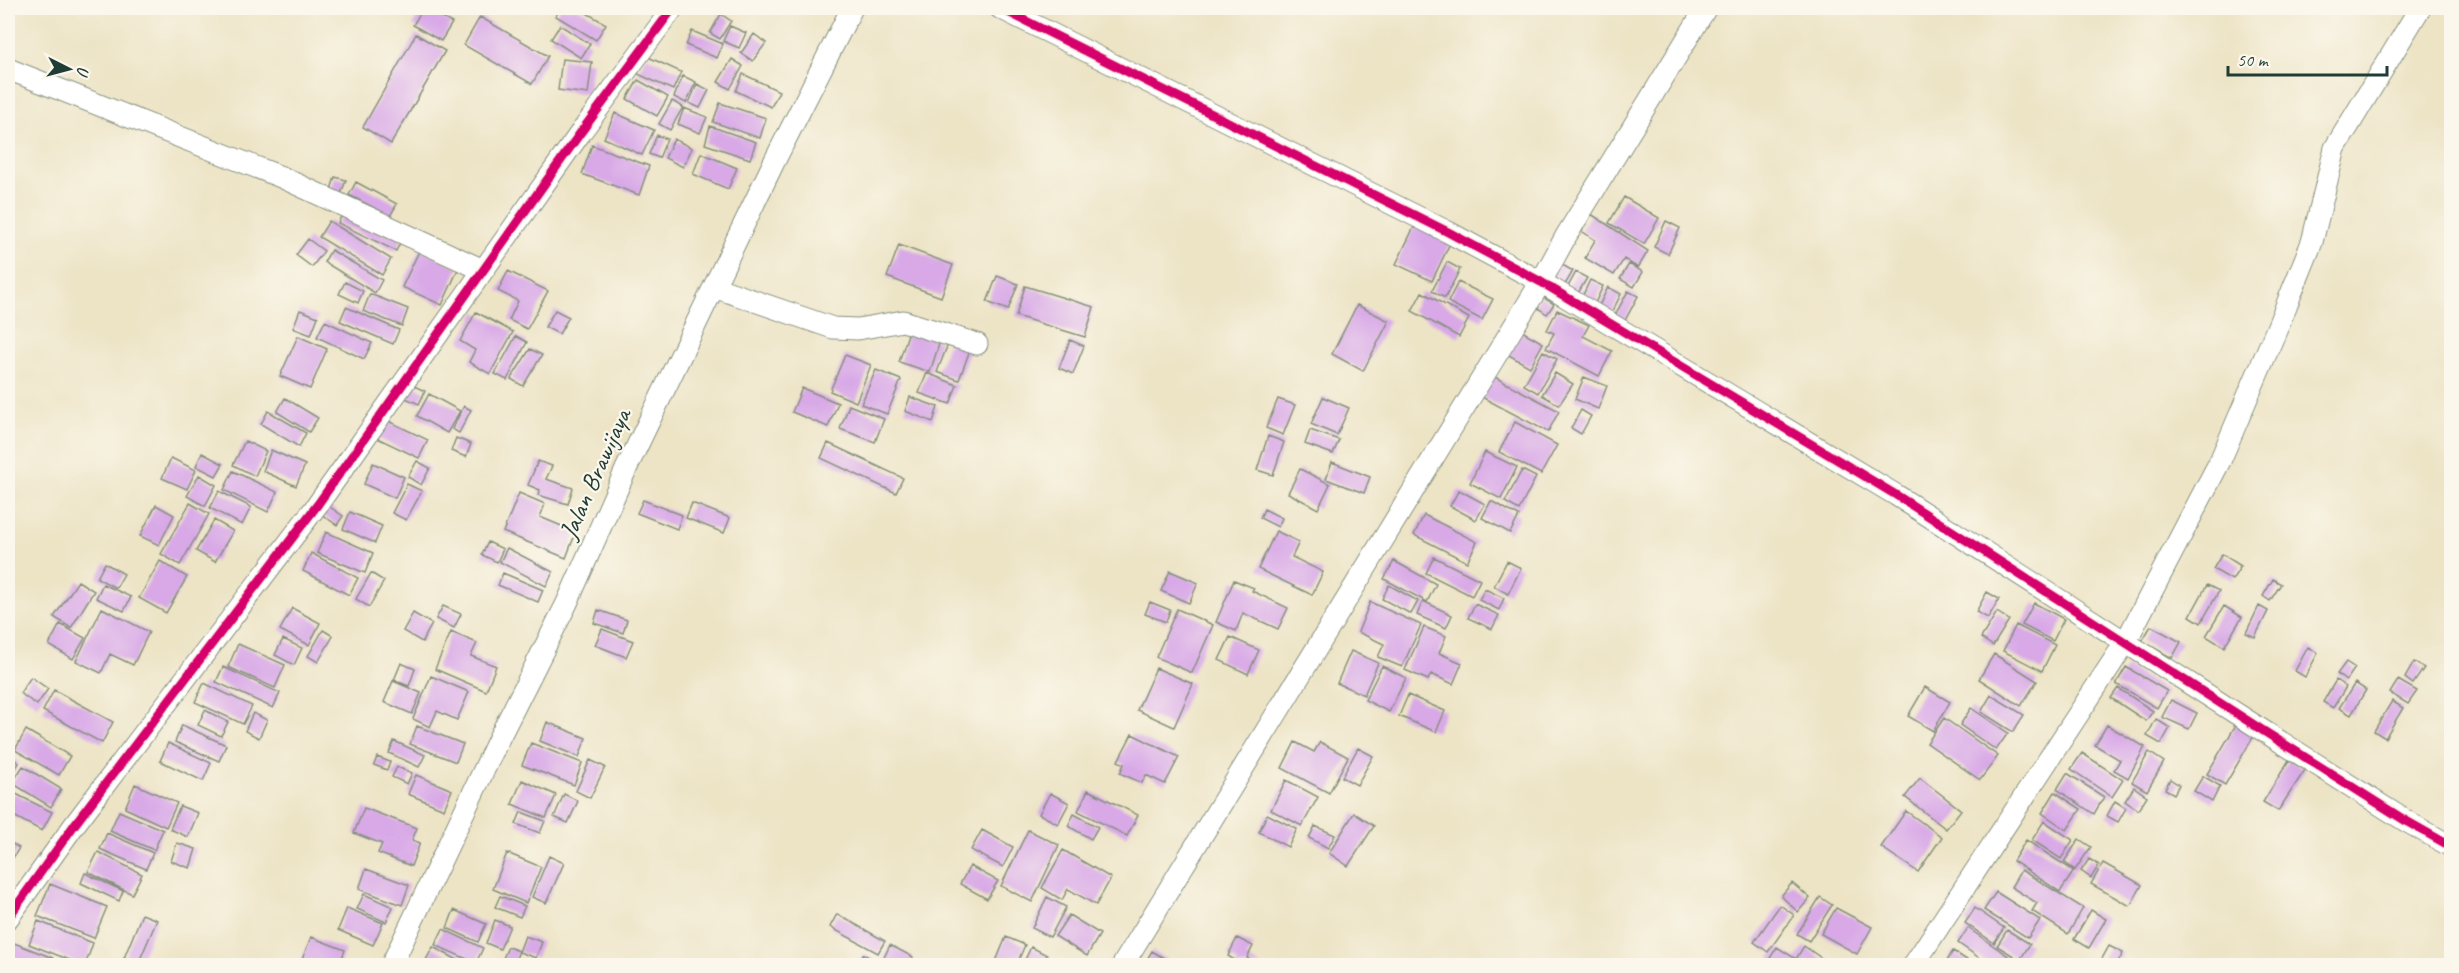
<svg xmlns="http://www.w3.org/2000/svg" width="2459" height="973" viewBox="0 0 2459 973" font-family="Caveat,sans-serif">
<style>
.building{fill:#d8a8e7}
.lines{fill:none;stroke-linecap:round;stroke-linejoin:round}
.street-casing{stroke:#86907d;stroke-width:23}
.street{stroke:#fff;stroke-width:21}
.cycleway-casing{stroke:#fbf7ec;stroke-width:13}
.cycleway{stroke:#d6006c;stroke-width:9}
.labels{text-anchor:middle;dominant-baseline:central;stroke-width:4.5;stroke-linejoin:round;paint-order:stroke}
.street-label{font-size:26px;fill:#1f3d34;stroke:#fbf7ec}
</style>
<rect width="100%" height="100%" fill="#fbf7ec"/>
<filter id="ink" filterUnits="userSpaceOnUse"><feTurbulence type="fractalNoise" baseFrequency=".0167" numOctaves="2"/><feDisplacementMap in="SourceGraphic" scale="12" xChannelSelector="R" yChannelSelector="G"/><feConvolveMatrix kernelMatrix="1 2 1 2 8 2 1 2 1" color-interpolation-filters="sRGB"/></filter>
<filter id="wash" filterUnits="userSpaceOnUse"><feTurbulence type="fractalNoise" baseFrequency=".008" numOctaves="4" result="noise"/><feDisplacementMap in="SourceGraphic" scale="24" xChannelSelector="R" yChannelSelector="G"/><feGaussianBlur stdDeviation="1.35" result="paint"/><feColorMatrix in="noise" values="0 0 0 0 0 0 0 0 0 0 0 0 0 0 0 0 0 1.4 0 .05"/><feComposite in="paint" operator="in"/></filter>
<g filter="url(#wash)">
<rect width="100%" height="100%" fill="#ede4c6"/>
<g id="blocks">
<path class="building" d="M423 8 452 23 441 41 413 25Z
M560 8H578L606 24 596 40 556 16Z
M721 14 731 21 720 39 710 33Z
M480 17 548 56 532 84 464 45Z
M560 25 590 44 581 58 551 39Z
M730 26 746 33 739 48 723 41Z
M692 31 723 44 717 58 686 45Z
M416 34 445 51 391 144 363 127Z
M754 34 766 43 753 61 741 53Z
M646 56 681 72 673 90 638 74Z
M562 59 592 62 588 94 558 90Z
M732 59 743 66 730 89 718 82Z
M743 74 779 91 771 107 736 91Z
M683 76 696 82 686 103 674 97Z
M638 80 668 97 657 116 627 99Z
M697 84 709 90 700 108 689 103Z
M672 101 683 107 670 130 659 124Z
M720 103 766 118 760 138 713 122Z
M684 108 707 117 700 133 678 124Z
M615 113 654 130 642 155 604 138Z
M710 126 756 142 750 159 705 144Z
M657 135 667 139 659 158 649 154Z
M674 139 692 148 683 167 665 158Z
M592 145 649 166 639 195 582 174Z
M701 153 737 168 728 189 693 174Z
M335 177 346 180 340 197 330 193Z
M356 182 397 204 390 216 349 195Z
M1624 197 1659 218 1644 244 1609 223Z
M345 208 403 237 396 251 338 223Z
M1591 214 1648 251 1638 268 1624 259 1614 275 1585 258 1595 240 1580 230Z
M329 221 391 259 382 275 319 237Z
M1666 221 1680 228 1668 254 1654 247Z
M1415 225 1451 241 1432 281 1396 264Z
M308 239 324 251 312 267 296 255Z
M899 245 953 265 941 297 887 277Z
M420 249 459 267 442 305 402 287Z
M331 250 382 280 375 293 324 262Z
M1447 262 1460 269 1445 298 1432 291Z
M1559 263 1573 271 1562 290 1548 282Z
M1629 264 1643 272 1634 287 1620 279Z
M508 271 548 291 527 329 509 320 518 301 498 291Z
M1576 272 1587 278 1574 300 1564 294Z
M997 276 1018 284 1008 310 987 302Z
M1590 280 1603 286 1594 305 1581 299Z
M345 282 363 291 358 303 339 294Z
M1458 282 1493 299 1482 320 1448 302Z
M1025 286 1094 307 1085 337 1016 316Z
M1608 287 1621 294 1611 314 1598 308Z
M1628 291 1638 296 1622 326 1612 321Z
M1422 292 1469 318 1459 337 1412 311Z
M370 294 408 309 402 326 363 311Z
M1541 296 1554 304 1547 314 1535 306Z
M1357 305 1389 321 1363 371 1332 354Z
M346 307 399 330 393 344 340 321Z
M300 310 318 317 311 335 293 328Z
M555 310 569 317 559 334 545 327Z
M1557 310 1589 325 1583 336 1612 351 1599 376 1546 348 1554 333 1547 330Z
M476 312 513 332 490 374 469 362 475 350 460 341Z
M325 321 372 343 364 359 317 337Z
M1520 330 1543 343 1530 367 1507 354Z
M909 331 940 341 930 372 899 362Z
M298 336 327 349 310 389 280 376Z
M516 336 527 342 507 380 495 374Z
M950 339 971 347 959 380 937 372Z
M1070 340 1084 346 1073 374 1059 368Z
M530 349 542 355 523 386 511 379Z
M1543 351 1557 359 1538 393 1524 385Z
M845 355 871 365 856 402 830 391Z
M876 370 901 380 887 414 861 404Z
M927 373 957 385 950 404 919 393Z
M1487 373 1559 411 1548 432 1476 394Z
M1555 373 1573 384 1559 405 1542 395Z
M1584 377 1607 386 1598 409 1575 399Z
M410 384 425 391 419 404 403 397Z
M802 388 838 403 828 427 792 412Z
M429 394 460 411 447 433 417 416Z
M910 397 938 407 933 422 905 411Z
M1323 397 1349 408 1337 435 1311 424Z
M285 398 318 418 309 432 277 412Z
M1278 399 1295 405 1283 435 1266 428Z
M849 405 884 419 875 442 840 429Z
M464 406 471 410 459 433 452 429Z
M1581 410 1591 416 1581 434 1571 428Z
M268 411 306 433 299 447 261 424Z
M384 419 428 440 419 458 375 437Z
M1515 422 1557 445 1541 474 1499 452Z
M1310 430 1339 440 1333 454 1305 444Z
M1268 436 1284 442 1273 475 1257 470Z
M456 438 471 444 466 457 451 451Z
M245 441 266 451 255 476 233 465Z
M828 443 903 478 896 493 821 458Z
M271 450 305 465 296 486 263 471Z
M1485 452 1517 467 1501 499 1470 483Z
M202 453 223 464 216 476 196 466Z
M171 458 196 470 187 489 162 478Z
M417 461 430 468 421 485 408 477Z
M538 461 552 466 546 479 573 488 568 504 538 495 540 490 528 485Z
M1332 462 1370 477 1364 493 1326 479Z
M373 463 404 477 395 498 364 484Z
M1300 469 1330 484 1318 509 1288 493Z
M1522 470 1536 477 1519 510 1505 502Z
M233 471 277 492 268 512 224 490Z
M199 475 216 485 205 506 187 496Z
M407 484 422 491 406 520 392 513Z
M1459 490 1485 504 1476 520 1450 506Z
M219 491 251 507 242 525 210 508Z
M519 493 545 504 540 517 576 532 566 558 503 532Z
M643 500 682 515 677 529 637 513Z
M1491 501 1519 516 1510 533 1482 518Z
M190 503 209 514 180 565 161 554Z
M692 503 730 518 724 533 686 518Z
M156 505 174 515 159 545 140 536Z
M327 505 343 516 337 525 321 514Z
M1264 509 1282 518 1278 527 1260 518Z
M350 512 382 526 375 543 343 529Z
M1424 515 1477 542 1467 562 1414 535Z
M214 520 233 531 215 562 196 551Z
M1276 531 1299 542 1292 557 1323 572 1312 595 1258 569Z
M326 532 373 553 365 573 317 553Z
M488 542 503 549 497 562 482 555Z
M507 548 553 572 546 586 500 562Z
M311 553 358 578 349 595 303 571Z
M2222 554 2241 566 2232 580 2213 569Z
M1434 557 1480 580 1472 596 1426 573Z
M160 561 187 577 166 613 139 598Z
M1394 561 1436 584 1427 602 1384 579Z
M1507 561 1521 568 1508 594 1494 586Z
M105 563 124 574 116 588 97 578Z
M1170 571 1198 583 1189 603 1161 591Z
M371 573 384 581 369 607 356 599Z
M503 573 543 590 538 602 498 585Z
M2273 579 2281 584 2270 601 2263 596Z
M1234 580 1254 588 1252 591 1288 608 1278 629 1243 613 1236 631 1216 622Z
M78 581 94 591 71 628 54 617Z
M103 584 131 597 124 611 96 598Z
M1389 585 1418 601 1411 614 1382 599Z
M2207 585 2219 591 2201 623 2190 616Z
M1485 589 1504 598 1499 610 1479 600Z
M1987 592 1999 599 1988 618 1976 612Z
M1423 601 1452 615 1446 628 1417 615Z
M1150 602 1170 610 1166 622 1145 614Z
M1370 602 1421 625 1402 667 1378 657 1384 644 1358 632Z
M2034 603 2064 619 2053 641 2022 625Z
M1475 604 1499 615 1492 629 1468 618Z
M443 606 461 614 454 628 436 619Z
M2224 606 2242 617 2224 647 2206 636Z
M2259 606 2268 611 2255 637 2246 633Z
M102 608 149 632 133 665 110 654 101 673 76 661Z
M292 608 320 623 309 645 280 630Z
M1177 609 1213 625 1192 673 1156 657Z
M598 610 627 620 623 633 594 623Z
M1997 612 2009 620 1993 646 1981 638Z
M413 613 432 624 422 642 403 631Z
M60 624 85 638 73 659 49 645Z
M2016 625 2055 645 2042 671 2003 651Z
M2151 626 2181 642 2172 658 2142 641Z
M1424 627 1446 636 1439 653 1462 663 1453 684 1431 674 1428 680 1405 670Z
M602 629 633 641 626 657 595 645Z
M323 630 333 636 318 662 308 656Z
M451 632 477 643 471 656 496 666 486 691 435 669Z
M1230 637 1259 650 1248 674 1219 660Z
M283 639 302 648 294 665 275 655Z
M238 644 285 665 275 688 228 667Z
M2308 647 2318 653 2305 677 2295 671Z
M1351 651 1378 663 1364 695 1337 683Z
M1994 654 2037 681 2021 706 1979 679Z
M2346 662 2355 668 2346 681 2337 674Z
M2414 662 2424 668 2413 684 2405 678Z
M401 663 415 669 409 686 394 680Z
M1382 666 1406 678 1389 712 1365 700Z
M223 667 280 693 273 708 216 682Z
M2126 667 2167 691 2157 708 2116 684Z
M1156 668 1193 684 1174 727 1137 710Z
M431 676 469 692 457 720 437 711 430 727 413 719Z
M31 677 48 689 37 705 20 693Z
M2336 680 2346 687 2333 708 2323 702Z
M2398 680 2417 691 2408 704 2390 693Z
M393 681 421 693 412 714 384 702Z
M204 683 252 706 243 724 195 702Z
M2355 683 2366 690 2351 715 2339 708Z
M1925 687 1950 702 1933 731 1908 716Z
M2118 688 2153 711 2146 721 2111 698Z
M54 690 113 722 102 743 43 711Z
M1408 695 1445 711 1436 732 1399 716Z
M1991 695 2024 715 2013 732 1981 712Z
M2171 700 2197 713 2189 729 2162 717Z
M2392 701 2403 708 2385 738 2374 731Z
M1971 708 2008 733 1996 750 1960 725Z
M205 710 228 722 221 736 198 725Z
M253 713 267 720 259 738 245 731Z
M1944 718 1998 756 1980 780 1927 743Z
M2156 719 2170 728 2161 744 2147 736Z
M547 722 586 738 579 757 540 741Z
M2237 723 2255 734 2225 785 2207 774Z
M182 725 226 745 219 761 175 742Z
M2107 725 2145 747 2128 778 2114 770 2120 760 2095 745Z
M417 726 463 744 456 762 410 744Z
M26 730 70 756 59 775 15 750Z
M1132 734 1179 757 1165 784 1146 775 1142 783 1120 773 1124 764 1118 761Z
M394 741 425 755 419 767 389 753Z
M1295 742 1314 752 1320 742 1348 757 1329 793 1282 768Z
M168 743 211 763 203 781 160 761Z
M531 743 582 763 574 785 522 765Z
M1358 748 1373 756 1357 785 1342 777Z
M2149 752 2164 762 2147 791 2132 782Z
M2082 753 2123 780 2112 797 2071 769Z
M8 755 19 763 8 781Z
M377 757 390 762 387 770 374 765Z
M590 760 605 767 590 798 576 791Z
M2289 760 2305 770 2278 811 2263 802Z
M23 766 61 789 51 807 12 783Z
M397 767 412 773 407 784 392 777Z
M2067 773 2104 797 2094 814 2057 789Z
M416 775 452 790 444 809 408 794Z
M2203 776 2220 786 2212 802 2194 791Z
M1920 778 1961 810 1946 829 1905 797Z
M2170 779 2179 785 2174 794 2165 789Z
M522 780 556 795 546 818 512 804Z
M1286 780 1318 797 1302 826 1271 810Z
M135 784 177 803 166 827 125 808Z
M2134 787 2147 796 2138 810 2125 801Z
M1088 790 1138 815 1127 836 1078 811Z
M2055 792 2081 809 2067 830 2042 813Z
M14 793 52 812 42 831 8 813V806Z
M1050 793 1069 803 1058 824 1039 814Z
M564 794 578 801 568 823 554 817Z
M2115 801 2126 808 2118 822 2107 816Z
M180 806 198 813 188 837 170 829Z
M364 808 417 828 412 840 420 843 411 866 378 853 382 844 354 833Z
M119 811 163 830 154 850 110 831Z
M1906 811 1942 837 1918 872 1881 847Z
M521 812 545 821 540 833 516 824Z
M1354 813 1374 826 1348 866 1329 853Z
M1074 814 1098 827 1091 839 1068 826Z
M1267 814 1297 829 1288 847 1259 832Z
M2044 821 2073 840 2061 859 2032 840Z
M1315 826 1335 835 1328 848 1309 838Z
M982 830 1013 847 1003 867 971 850Z
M1028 830 1059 845 1032 902 1001 886Z
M107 833 153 853 146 869 100 849Z
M2079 839 2091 847 2075 870 2064 862Z
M2026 840 2074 871 2060 892 2013 861Z
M8 841 19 848 8 866Z
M177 843 196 849 190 868 171 861Z
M1063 850 1111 878 1096 905 1068 889 1062 900 1042 888Z
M98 852 142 874 132 894 88 872Z
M507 853 541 867 526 903 493 889Z
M549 856 564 863 546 903 532 897Z
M2089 859 2099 865 2091 878 2081 871Z
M2103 863 2142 885 2130 906 2091 884Z
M970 866 998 881 987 899 960 884Z
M366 869 409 885 402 905 359 889Z
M2021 870 2083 908 2068 934 2032 911 2037 903 2011 887Z
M85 873 123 891 119 901 81 883Z
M1792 883 1810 898 1798 912 1781 896Z
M50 884 107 907 94 938 37 916Z
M1996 892 2040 920 2028 938 1984 910Z
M364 894 393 907 386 922 357 909Z
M500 896 525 906 520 917 495 907Z
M1047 897 1066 907 1050 937 1032 928Z
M1820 897 1832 905 1809 941 1797 934Z
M1780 905 1794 915 1768 952 1754 942Z
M347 908 383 923 373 945 338 930Z
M1836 908 1872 927 1857 954 1821 934Z
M1975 908 2004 928 1994 943 1965 923Z
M454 910 486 924 478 942 447 928Z
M2091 910 2106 919 2089 948 2074 939Z
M142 914 157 920 138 964 124 958Z
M837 914 885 941 878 953 830 927Z
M1069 915 1100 934 1087 956 1055 936Z
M495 920 510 926 500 949 486 943Z
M38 921 93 943 85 966 29 944Z
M1968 928 2008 956 2001 966H1991L1958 943Z
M443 929 483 948 476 963 435 945Z
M2007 930 2030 944 2020 960 1997 946Z
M525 936 542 942 536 958 519 952Z
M311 937 345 950 339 966H309L301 962Z
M1006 937 1025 945 1016 966H994Z
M1237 938 1253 946 1247 958 1261 966H1236L1238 962 1228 956Z
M14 943 53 958 50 966H8Z
M890 945 913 957 909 966H880Z
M1804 946 1824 960 1820 966H1781L1770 958 1777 947 1796 959Z
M2109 946 2123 953 2116 966H2098Z
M433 947 469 966H437L426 960Z
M508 947 519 951 513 966 501 963Z
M1031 947 1047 955 1042 966H1022Z
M1152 951 1177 966H1143Z
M1953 951 1976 966H1944Z
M863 954 877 961 874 966H857Z"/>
</g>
</g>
<g filter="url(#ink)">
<use href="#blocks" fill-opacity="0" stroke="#86907d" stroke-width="1.5"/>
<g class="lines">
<defs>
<path id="street" d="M1000 8 1448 232 1541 282 1896 495 2262 730 2406 821 2452 847
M8 69 281 177 483 270
M714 287 833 328 858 329 903 321 977 344
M8 918 75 824 318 504 581 132 673 8
M391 966 500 736 567 603 627 467 774 162 852 8
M1122 966 1541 282 1566 236 1706 8
M1913 966 2125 643 2220 461 2278 326 2312 242 2335 148 2420 8"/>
</defs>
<use href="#street" class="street-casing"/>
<use href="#street" class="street"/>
<defs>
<path id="cycleway" d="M1000 8 1448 232 1541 282 1896 495 2262 730 2406 821 2452 847
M8 918 75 824 318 504 581 132 673 8"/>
</defs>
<use href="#cycleway" class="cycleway-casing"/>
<use href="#cycleway" class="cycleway"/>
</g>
</g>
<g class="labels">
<g class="street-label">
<text transform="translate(595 474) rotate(-66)">Jalan Brawijaya</text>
</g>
</g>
<rect width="2459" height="973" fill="none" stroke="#fbf7ec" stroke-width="30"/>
<g transform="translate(69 69) rotate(96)" stroke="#fbf7ec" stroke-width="4.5" paint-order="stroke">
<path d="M0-4.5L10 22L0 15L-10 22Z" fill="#1f3d34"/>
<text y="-9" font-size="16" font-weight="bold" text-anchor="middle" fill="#1f3d34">U</text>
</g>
<path d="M2228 66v9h159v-9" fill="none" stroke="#1f3d34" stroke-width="3"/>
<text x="2237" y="66" font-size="18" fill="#1f3d34" stroke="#fbf7ec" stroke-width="4.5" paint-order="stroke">50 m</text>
</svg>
